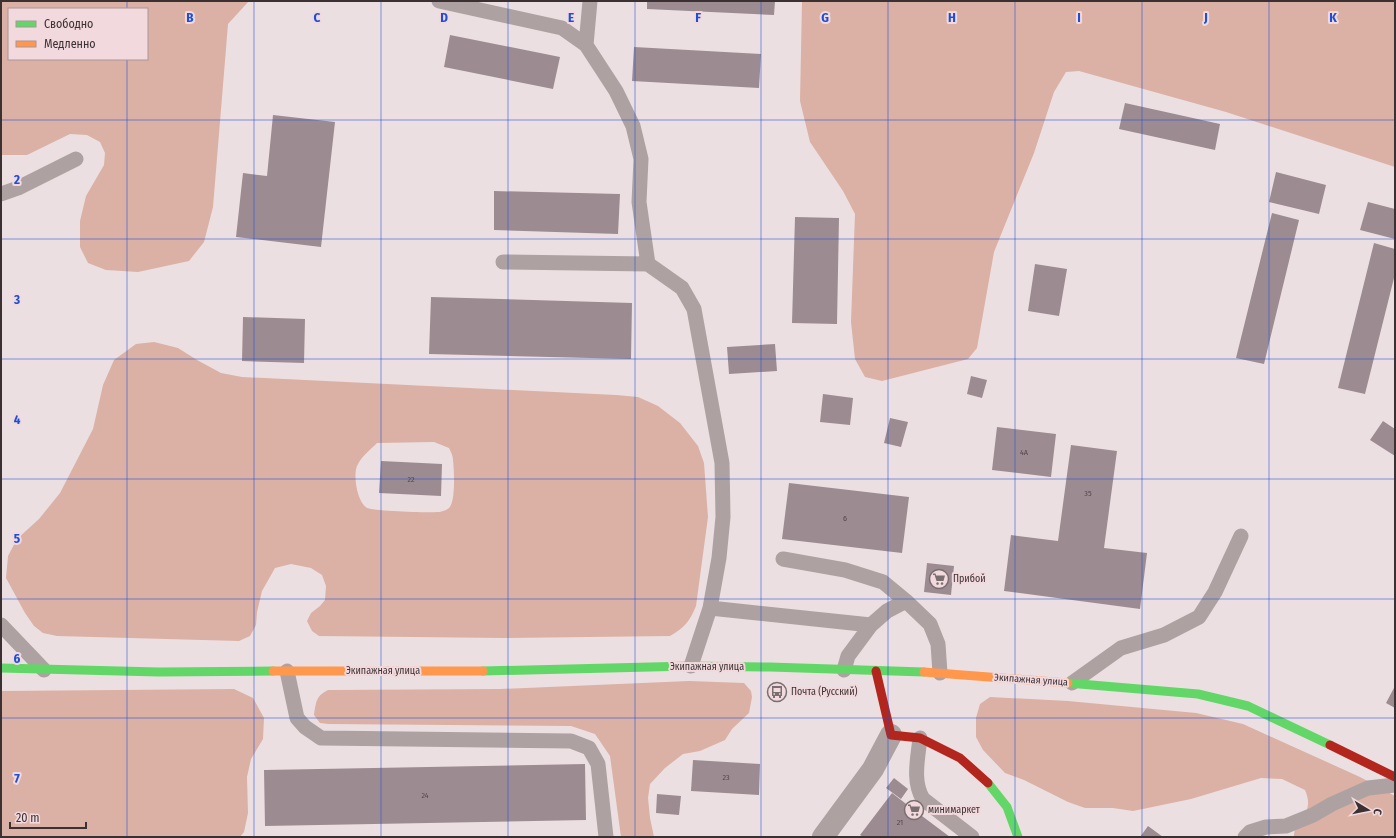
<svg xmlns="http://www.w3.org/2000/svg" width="1396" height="838" viewBox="0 0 1396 838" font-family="'Fira Sans Condensed',sans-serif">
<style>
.forest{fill:#dab1a4;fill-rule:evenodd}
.building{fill:#9c8c92}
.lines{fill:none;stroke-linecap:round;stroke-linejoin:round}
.lane{stroke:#ada2a1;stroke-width:15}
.street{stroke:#ada2a1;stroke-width:22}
.fast{stroke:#63d668;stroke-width:9}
.slow{stroke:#ff974d;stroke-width:9}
.jam{stroke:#b3261e;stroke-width:9}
.grid{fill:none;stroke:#1d4ed8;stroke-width:1;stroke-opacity:0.55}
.labels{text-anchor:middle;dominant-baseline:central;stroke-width:4;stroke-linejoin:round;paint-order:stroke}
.number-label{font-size:8px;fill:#53484b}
.poi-label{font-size:10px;fill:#3b3133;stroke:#f2d9dd;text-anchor:start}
.street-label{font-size:10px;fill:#3b3133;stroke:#f2d9dd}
.grid-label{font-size:13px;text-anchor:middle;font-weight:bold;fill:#1d4ed8;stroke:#f2d9dd;stroke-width:4;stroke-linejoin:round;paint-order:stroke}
</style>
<rect width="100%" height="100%" fill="#ecdfe1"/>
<path class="forest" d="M1 1H249L228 24 213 207 204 242 189 261 138 272 106 270 88 263 80 247V221L86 196 104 165 105 153 100 142 87 135 70 134 27 155H1ZM9 9H147V59H9Z
M802 1H1395V167L1226 112 1079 71 1066 72 1054 92 1034 153 994 252 977 348 968 359 882 381 865 377 855 359 851 322 855 214 843 191 810 142 800 101Z
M154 342 178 348 197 360 221 373 242 377 616 395 638 397 658 406 680 423 698 446 704 463 708 517 696 606C690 621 684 628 670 636L504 638 319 636 312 631 307 621 311 613 320 606 325 600 326 586 322 575 311 568 291 564 275 568 262 591 257 612 256 625 250 636 239 641 57 636 43 633 34 626 25 613 6 578 8 556 17 539 39 519 60 493 93 429 103 385 114 360 136 344ZM434 442 449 448C451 452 453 456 453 460 454 469 456 501 449 508 447 510 441 512 438 512 428 513 374 511 367 508 357 502 353 476 357 466 361 457 370 450 377 443Z
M689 681 744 683 751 691 752 697 749 713 732 729 725 740 700 751 683 754 665 768 650 784 648 798 650 818 654 837H621L610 756 595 734 571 726 328 724 320 723 314 715C316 702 316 696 328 690L500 689Z
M234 689 253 698 264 718 263 739 251 759 247 777 248 813 244 832 240 837H1V691Z
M990 697 1068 701 1196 713 1243 724 1360 777 1395 796V837H1294C1294 818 1316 815 1305 790L1282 779 1261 778 1191 799 1133 811 1113 808H1085L1068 802 1024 780 1005 773 983 750 976 737V718L980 704Z"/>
<path class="building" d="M647 1H775L774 15 647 9Z
M450 35 560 57 553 89 444 67Z
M634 47 761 54 759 88 632 81Z
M1125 103 1220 124 1215 150 1119 129Z
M273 115 335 122 321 247 236 237 243 173 267 176Z
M1276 172 1326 185 1319 214 1269 202Z
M494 191 620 194 618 234 494 230Z
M1368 202 1395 209V239L1360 230Z
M1272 213 1299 220 1264 364 1236 358Z
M795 217 839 218 837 324 792 323Z
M1374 243 1395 249V274L1365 394 1338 388Z
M1035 264 1067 269 1059 316 1028 311Z
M431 297 632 303 631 359 429 354Z
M243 317 305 319 304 363 242 361Z
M775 344 777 371 729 374 727 347Z
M971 376 987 380 982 398 967 394Z
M823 394 853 398 850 425 820 422Z
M890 418 908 422 901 447 884 443Z
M1383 421 1395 429V456L1370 440Z
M997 427 1056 434 1051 477 992 470Z
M1071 445 1117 451 1104 548 1147 553 1140 609 1004 591 1011 535 1058 541Z
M381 461 442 464 441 496 379 493Z
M789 483 909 497 902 553 782 539Z
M927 563 954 566 951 595 924 592Z
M1395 686V708L1386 703Z
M693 760 760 764 759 795 691 791Z
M585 764 586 820 265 826 264 770Z
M894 778 908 789 901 799 886 788Z
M892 793 914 810 950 837H863L860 835Z
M657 794 681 796 679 815 656 813Z
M1148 826 1163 837H1140Z"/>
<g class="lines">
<path class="lane" d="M439 1 562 28 586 45 616 91 633 126 641 159 639 202 648 264
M586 45 590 1
M1 194 18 188 76 159
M503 262 648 264 682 288 694 309 722 463 723 517 719 558 710 608 691 666
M783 559 845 570 883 582 906 601
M710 608 871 625
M1 625 44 670
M844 670 848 656 871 625 887 611 906 601 930 624 938 644 940 673
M287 671 297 718 305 727 321 738 571 741 589 748 598 764 606 837
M1072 683 1121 648 1164 635 1199 617 1215 592 1241 536
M920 738C918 758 912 781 923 799L972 837
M1245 837 1250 832 1266 827 1286 826 1313 815 1332 804 1368 788 1395 785"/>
<path class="street" d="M823 837 873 769 891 735"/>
<path class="fast" d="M1 668 159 672 273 671
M483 671 691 666 770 667 924 672
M1068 683 1198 694 1248 706 1330 745
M988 783 1007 807 1018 837"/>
<path class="slow" d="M273 671H483
M924 672 1068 683"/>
<path class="jam" d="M876 671 891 735 920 738 960 758 988 783
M1330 745 1395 777"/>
</g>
<path class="grid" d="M127 1V9M254 1V837M381 1V837M508 1V837M635 1V837M761 1V837M888 1V837M1015 1V837M1142 1V837M1269 1V837M127 59V837M1 120H1395M1 239H1395M1 359H1395M1 479H1395M1 599H1395M1 718H1395"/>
<defs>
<symbol id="supermarket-ring" viewBox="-11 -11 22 22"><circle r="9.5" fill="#f2d9dd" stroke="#796e70" stroke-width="1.5"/><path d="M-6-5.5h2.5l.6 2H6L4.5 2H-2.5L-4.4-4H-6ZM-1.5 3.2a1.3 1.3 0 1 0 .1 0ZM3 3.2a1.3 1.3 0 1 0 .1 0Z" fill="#796e70"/></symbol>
<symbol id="bus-ring" viewBox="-11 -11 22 22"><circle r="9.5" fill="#f2d9dd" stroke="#796e70" stroke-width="1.5"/><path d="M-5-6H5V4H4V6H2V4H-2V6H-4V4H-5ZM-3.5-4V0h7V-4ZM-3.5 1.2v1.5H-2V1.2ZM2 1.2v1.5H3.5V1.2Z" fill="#796e70"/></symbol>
</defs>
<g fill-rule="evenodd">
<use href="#supermarket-ring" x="928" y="568" width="22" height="22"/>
<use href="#bus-ring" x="766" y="681" width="22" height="22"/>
<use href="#supermarket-ring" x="903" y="799" width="22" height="22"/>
</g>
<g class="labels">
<g class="number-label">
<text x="1024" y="452">4А</text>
<text x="411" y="479">22</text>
<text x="1088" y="493">35</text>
<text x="845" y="518">6</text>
<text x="726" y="777">23</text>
<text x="425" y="795">24</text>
<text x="900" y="822">21</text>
</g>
<g class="poi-label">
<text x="953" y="579">Прибой</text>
<text x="791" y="692">Почта (Русский)</text>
<text x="928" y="810">минимаркет</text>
</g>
<g class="street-label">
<text x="707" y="667">Экипажная улица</text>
<text x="383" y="671">Экипажная улица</text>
<text transform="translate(1031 680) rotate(4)">Экипажная улица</text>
</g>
</g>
<g class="grid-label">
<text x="190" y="22">B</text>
<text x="317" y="22">C</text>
<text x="444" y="22">D</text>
<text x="571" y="22">E</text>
<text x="698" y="22">F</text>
<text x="825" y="22">G</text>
<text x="952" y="22">H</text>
<text x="1079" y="22">I</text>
<text x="1206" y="22">J</text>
<text x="1333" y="22">K</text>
<text x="17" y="184">2</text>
<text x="17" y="304">3</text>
<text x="17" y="424">4</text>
<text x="17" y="543">5</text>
<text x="17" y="663">6</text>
<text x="17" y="783">7</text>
</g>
<rect width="1396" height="838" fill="none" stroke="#3b3133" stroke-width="4"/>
<rect x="8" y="8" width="140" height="52" fill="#f2d9dd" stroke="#a99699"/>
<rect x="16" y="21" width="20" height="6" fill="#63d668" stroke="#a99699"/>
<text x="44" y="28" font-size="12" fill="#3b3133">Свободно</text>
<rect x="16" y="41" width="20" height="6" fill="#ff974d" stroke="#a99699"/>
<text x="44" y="48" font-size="12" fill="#3b3133">Медленно</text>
<g transform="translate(1368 810) rotate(100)" stroke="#f2d9dd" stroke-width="3" paint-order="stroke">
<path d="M0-3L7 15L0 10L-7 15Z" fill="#3b3133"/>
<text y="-6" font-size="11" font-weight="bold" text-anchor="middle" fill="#3b3133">С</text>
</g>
<path d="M10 822v6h76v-6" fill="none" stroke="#3b3133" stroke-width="2"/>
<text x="16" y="822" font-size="12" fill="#3b3133" stroke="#f2d9dd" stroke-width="3" paint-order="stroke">20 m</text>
</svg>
